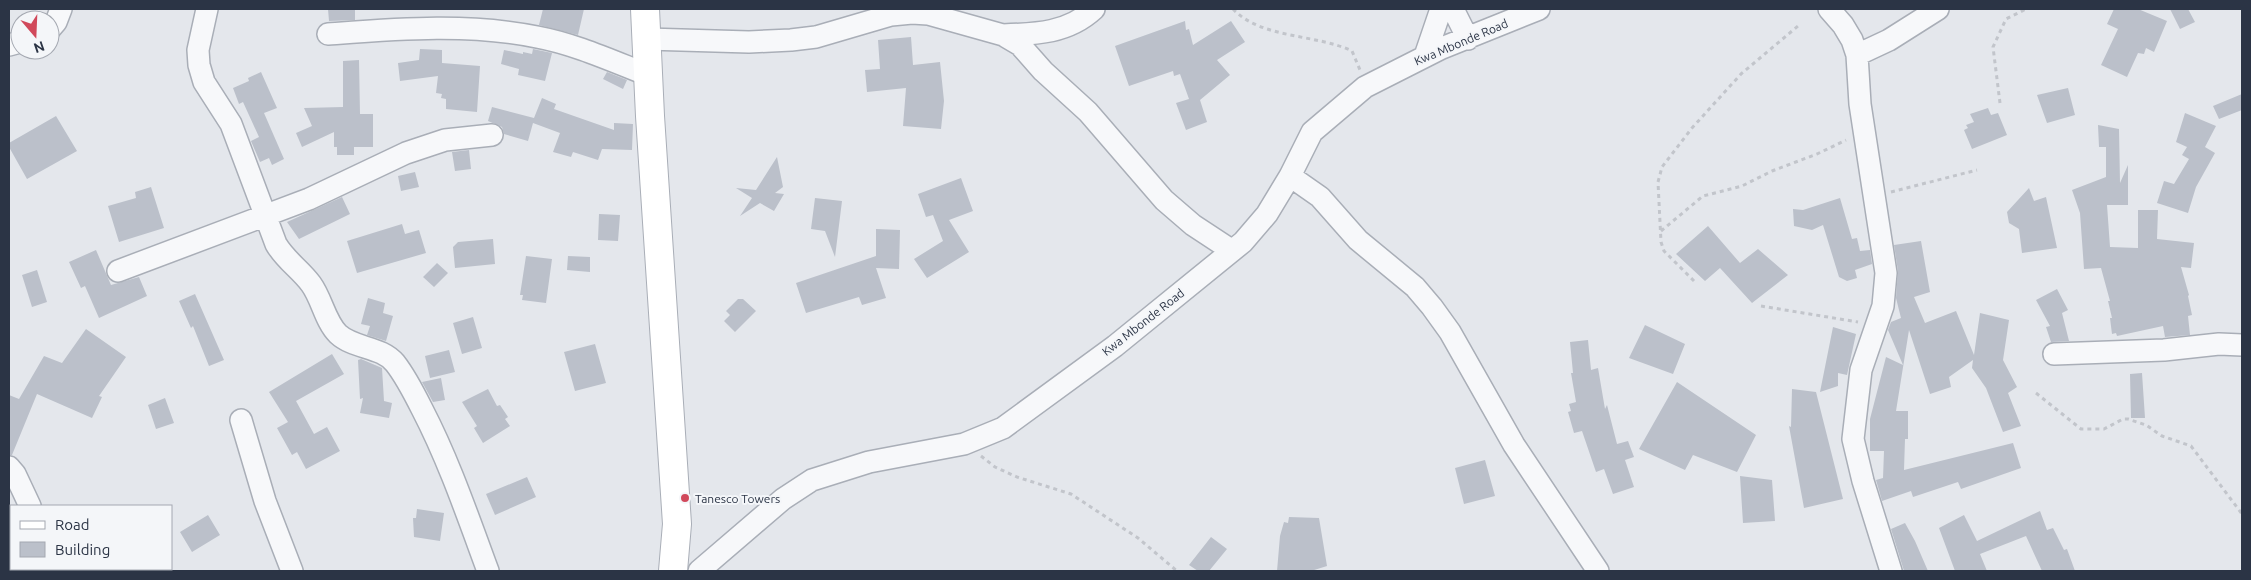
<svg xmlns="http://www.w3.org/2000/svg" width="2251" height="580" viewBox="0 0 2251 580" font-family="Ubuntu,sans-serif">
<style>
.building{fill:#bbc0ca}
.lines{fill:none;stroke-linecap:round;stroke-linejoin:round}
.street-casing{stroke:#a9aeb7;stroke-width:24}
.secondary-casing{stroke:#a9aeb7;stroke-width:30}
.path{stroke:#c2c5cb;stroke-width:3;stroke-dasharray:4 4;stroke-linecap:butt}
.street{stroke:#f7f8fa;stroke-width:21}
.secondary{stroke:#fff;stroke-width:28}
.poi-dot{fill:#d1495b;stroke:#f4f6f9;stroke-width:2}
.labels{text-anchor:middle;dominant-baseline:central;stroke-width:4;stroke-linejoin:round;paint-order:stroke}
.street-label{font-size:12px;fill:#2b3445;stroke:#f4f6f9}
.poi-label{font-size:12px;fill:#2b3445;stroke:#f4f6f9;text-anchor:start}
</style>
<rect width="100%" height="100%" fill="#e4e7ec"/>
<path class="building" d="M328 9H355V20L329 21Z
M543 9H584L578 35 539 25Z
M2114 9H2138L2167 21 2154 52 2146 48 2144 54 2138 53 2127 77 2101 65 2118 29 2107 24Z
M2170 9H2188L2195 22 2180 29Z
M1185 21 1186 30 1189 29 1193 45 1231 21 1245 42 1217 60 1230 75 1200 100 1207 122 1186 130 1176 103 1189 99 1180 74 1174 76 1173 71 1129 86 1115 46Z
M911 37 913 65 940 62 944 101 941 129 903 126 906 88 867 92 865 70 880 69 878 40Z
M420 49 442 50V63L480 66 477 112 446 109V99L441 98 442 94 436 93 438 76 400 81 398 63 419 60Z
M533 49 552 53 545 81 518 75 519 69 501 64 504 50 523 54V52L532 54Z
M359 60 360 114H373V147H354V155H337V147H334V132L302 147 296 133 312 126 304 108 343 107V61Z
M261 72 277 108 264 113 284 159 272 165 269 158 260 162 251 141 259 137 243 102 239 104 233 88 249 81 248 78Z
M607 72 627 80 623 89 603 79Z
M2068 88 2075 115 2047 123 2037 95Z
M2242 94V110L2219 119 2213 106Z
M542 98 556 104 554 109 614 130V123L633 124 632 150 602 149 598 160 573 152 571 157 553 152 560 133 533 123 528 141 504 134 502 127 488 121 492 107 534 118Z
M1988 108 1991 115 1998 113 2007 135 1972 149 1964 130 1968 128 1966 125 1974 122 1970 114Z
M2185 113 2216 126 2205 147 2215 153 2196 187 2188 213 2157 203 2164 181 2174 184 2189 159 2182 155 2187 147 2176 142Z
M56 116 77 151 27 179 9 147V143Z
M2098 125 2119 129 2120 183 2128 165V205H2107L2110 247 2138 248V210H2158L2157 239 2194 243 2191 268 2181 267 2189 295 2188 296 2192 315 2188 316 2190 335 2165 337 2163 326 2117 336 2116 333 2112 334 2110 318H2112L2108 301H2110L2101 268 2084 269 2080 213 2072 190 2106 177V147H2099Z
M469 150 471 169 455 171 452 152Z
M777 157 783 187 775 193 784 194 774 211 760 203 740 216 752 198 736 188 756 190Z
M415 172 419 187 401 191 398 176Z
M961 178 973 211 949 220 969 252 927 278 914 259 943 241 933 215 926 217 918 194Z
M151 187 164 228 119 242 108 206 136 198 135 192Z
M2029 188 2034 201 2046 197 2057 248 2022 253 2019 229 2009 223 2007 212Z
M342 197 350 214 299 239 287 222Z
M815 198 842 201 835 257 825 231 811 229Z
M1840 198 1852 239 1857 238 1860 251 1870 250 1872 264 1855 270 1857 278 1847 281 1839 277 1823 225 1812 230 1794 226 1793 209 1803 210Z
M599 214 620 215 618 241 598 240Z
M402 224 405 234 419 230 426 253 357 273 347 241Z
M1708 226 1740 263 1758 249 1788 275 1752 303 1720 268 1705 281 1676 254Z
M876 229 900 230 899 269 876 268 886 298 862 305 859 297 806 313 796 283 876 256Z
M493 239 495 264 455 268 453 247 458 242Z
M1921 241 1930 292 1914 297 1925 323 1956 311 1974 355 1980 313 2009 320 2003 360 2017 387 2008 393 2021 426 2003 432 1986 388 1972 368 1973 360 1949 377 1951 387 1930 394 1909 330 1896 411H1908V439H1905L1904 470 2013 443 2021 468 1961 489 1958 482 1913 497 1911 491 1882 501 1876 480 1883 478 1884 451H1870V419L1886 357 1903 365 1888 330 1891 322 1901 318 1896 298 1898 271 1894 245Z
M96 250 111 285 139 277 147 296 99 318 85 286 81 288 69 262Z
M526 256 552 259 546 303 522 300 523 295H520Z
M568 256 590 257V272L567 270Z
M437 263 448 273 434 287 423 277Z
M37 270 47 302 32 307 22 275Z
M2057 289 2068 310 2062 313 2069 341 2051 342 2046 327 2050 326 2036 300Z
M195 294 224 360 209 366 193 326 191 328 179 301Z
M368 298 385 303 383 313 393 316 386 341 367 335 370 326 361 324Z
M738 299H743L756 311 735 332 724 321 730 315 726 311Z
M473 317 482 348 462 354 453 323Z
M1645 325 1685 344 1673 374 1629 358Z
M1833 327 1856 334 1847 375 1838 373V386L1820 392Z
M86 329 126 357 99 396 102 397 92 418 37 394 12 455H9V395L19 399 44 356 62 363Z
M1588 340 1591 370 1598 368 1605 409 1607 405 1617 444 1628 441 1634 457 1625 460 1634 487 1613 494 1604 469 1596 472 1582 431 1574 433 1568 412 1571 411 1569 404 1576 402 1571 373H1573L1570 342Z
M595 344 606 383 575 391 564 352Z
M449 350 455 372 430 378 425 356Z
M332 354 344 374 296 401 314 434 327 427 340 451 306 469 297 452 292 455 277 428 288 422 269 392Z
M361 359 382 368 384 401 392 403 389 418 360 413 363 398 360 399 358 360Z
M2142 373 2145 418H2131L2130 374Z
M441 378 445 400 433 402 422 382Z
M1677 382 1756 435 1737 472 1693 455 1685 470 1639 449Z
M488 389 497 406 500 405 508 417 505 419 510 426 483 443 474 428 477 426 462 402Z
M1792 389 1816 392 1843 499 1804 508 1789 426 1791 427Z
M165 398 174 423 156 429 148 405Z
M1485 460 1495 496 1464 504 1455 468Z
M1740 476 1772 480 1775 521 1743 523Z
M527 477 536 497 495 515 486 494Z
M417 509 444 513 440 541 414 537 413 518H416Z
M2040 511 2047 530 2053 528 2064 550 2067 549 2075 571H2042L2026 536 1980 554 1987 571H1955L1939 528 1964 515 1977 541Z
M208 515 220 535 192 552 180 532Z
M1289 517 1319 518 1327 566 1311 571H1277L1280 536 1284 522 1288 523Z
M1905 523 1915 541 1928 571H1904L1891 529Z
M1211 537 1227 549 1209 571H1198L1189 565Z"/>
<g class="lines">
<defs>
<path id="street" d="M207 9 198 50 199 65 204 82 231 124 276 244C285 260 300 269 311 284 322 299 325 321 338 334 354 349 381 346 395 363 406 377 414 393 422 409 449 461 468 517 488 571
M1453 9 1468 39
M1829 9 1843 25 1852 40 1857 55 1860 104 1886 273 1883 306 1861 370 1853 439 1863 481 1891 571
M50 29 56 22 61 9
M328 34C397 29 469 23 537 37 575 44 612 61 648 75
M1003 35C1037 34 1068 33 1094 9
M647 39 749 42 791 40 816 37 891 15 912 13 928 14 1003 35 1020 45 1043 71 1088 112 1164 200 1193 225 1231 250
M9 45 20 42
M1857 55 1889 40 1938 9
M1425 56 1441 9
M1290 176 1320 197 1358 240 1415 287 1432 307 1450 332 1514 445 1598 571
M118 271 309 199 406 153 445 140 492 135
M2054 354 2164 350 2219 344 2242 345
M241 420 265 501 292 571
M9 467 15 474 30 506
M48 569V571
M699 571 783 499 812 480 869 462 964 444 1003 428 1115 346 1243 242 1267 214 1290 176 1312 132 1365 87 1442 48 1539 9"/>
<path id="secondary" d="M645 9 650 116 677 524 673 571"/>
</defs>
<use href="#street" class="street-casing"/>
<use href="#secondary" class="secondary-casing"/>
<path class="path" d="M1233 9C1261 39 1317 34 1352 51L1360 70
M2000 103 1993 47 2006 19 2026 9
M1891 192 1977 170
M1661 231 1703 196 1742 186 1772 171 1817 154 1846 140
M1694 281 1664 251 1661 242 1658 182 1662 167 1692 128 1741 74 1798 26
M1761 306 1858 322
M2036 393 2081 429H2104L2123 419H2128L2146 425 2162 436 2191 446 2242 514
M981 456 995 467 1017 477 1071 494 1138 538 1177 571"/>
<use href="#street" class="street"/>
<use href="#secondary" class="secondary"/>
</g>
<circle class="poi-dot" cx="685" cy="498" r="5"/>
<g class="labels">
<g class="street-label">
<text transform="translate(1461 42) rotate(-23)">Kwa Mbonde Road</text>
<text transform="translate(1143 322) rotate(-38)">Kwa Mbonde Road</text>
</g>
<g class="poi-label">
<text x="695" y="498">Tanesco Towers</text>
</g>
</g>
<rect width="2251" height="580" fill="none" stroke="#2b3445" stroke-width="20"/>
<rect x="10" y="505" width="162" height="65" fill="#f4f6f9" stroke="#a4a8b1"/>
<rect x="20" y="521" width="25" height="8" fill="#ffffff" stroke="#a4a8b1"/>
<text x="55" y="530" font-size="15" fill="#2b3445">Road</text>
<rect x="20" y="542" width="25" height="15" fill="#bbc0ca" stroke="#a4a8b1"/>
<text x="55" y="555" font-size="15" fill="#2b3445">Building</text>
<g transform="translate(35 35) rotate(161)"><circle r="24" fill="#f4f6f9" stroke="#a4a8b1"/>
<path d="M0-4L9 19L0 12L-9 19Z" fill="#d1495b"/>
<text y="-8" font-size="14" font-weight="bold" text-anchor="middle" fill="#2b3445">N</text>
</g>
</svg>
